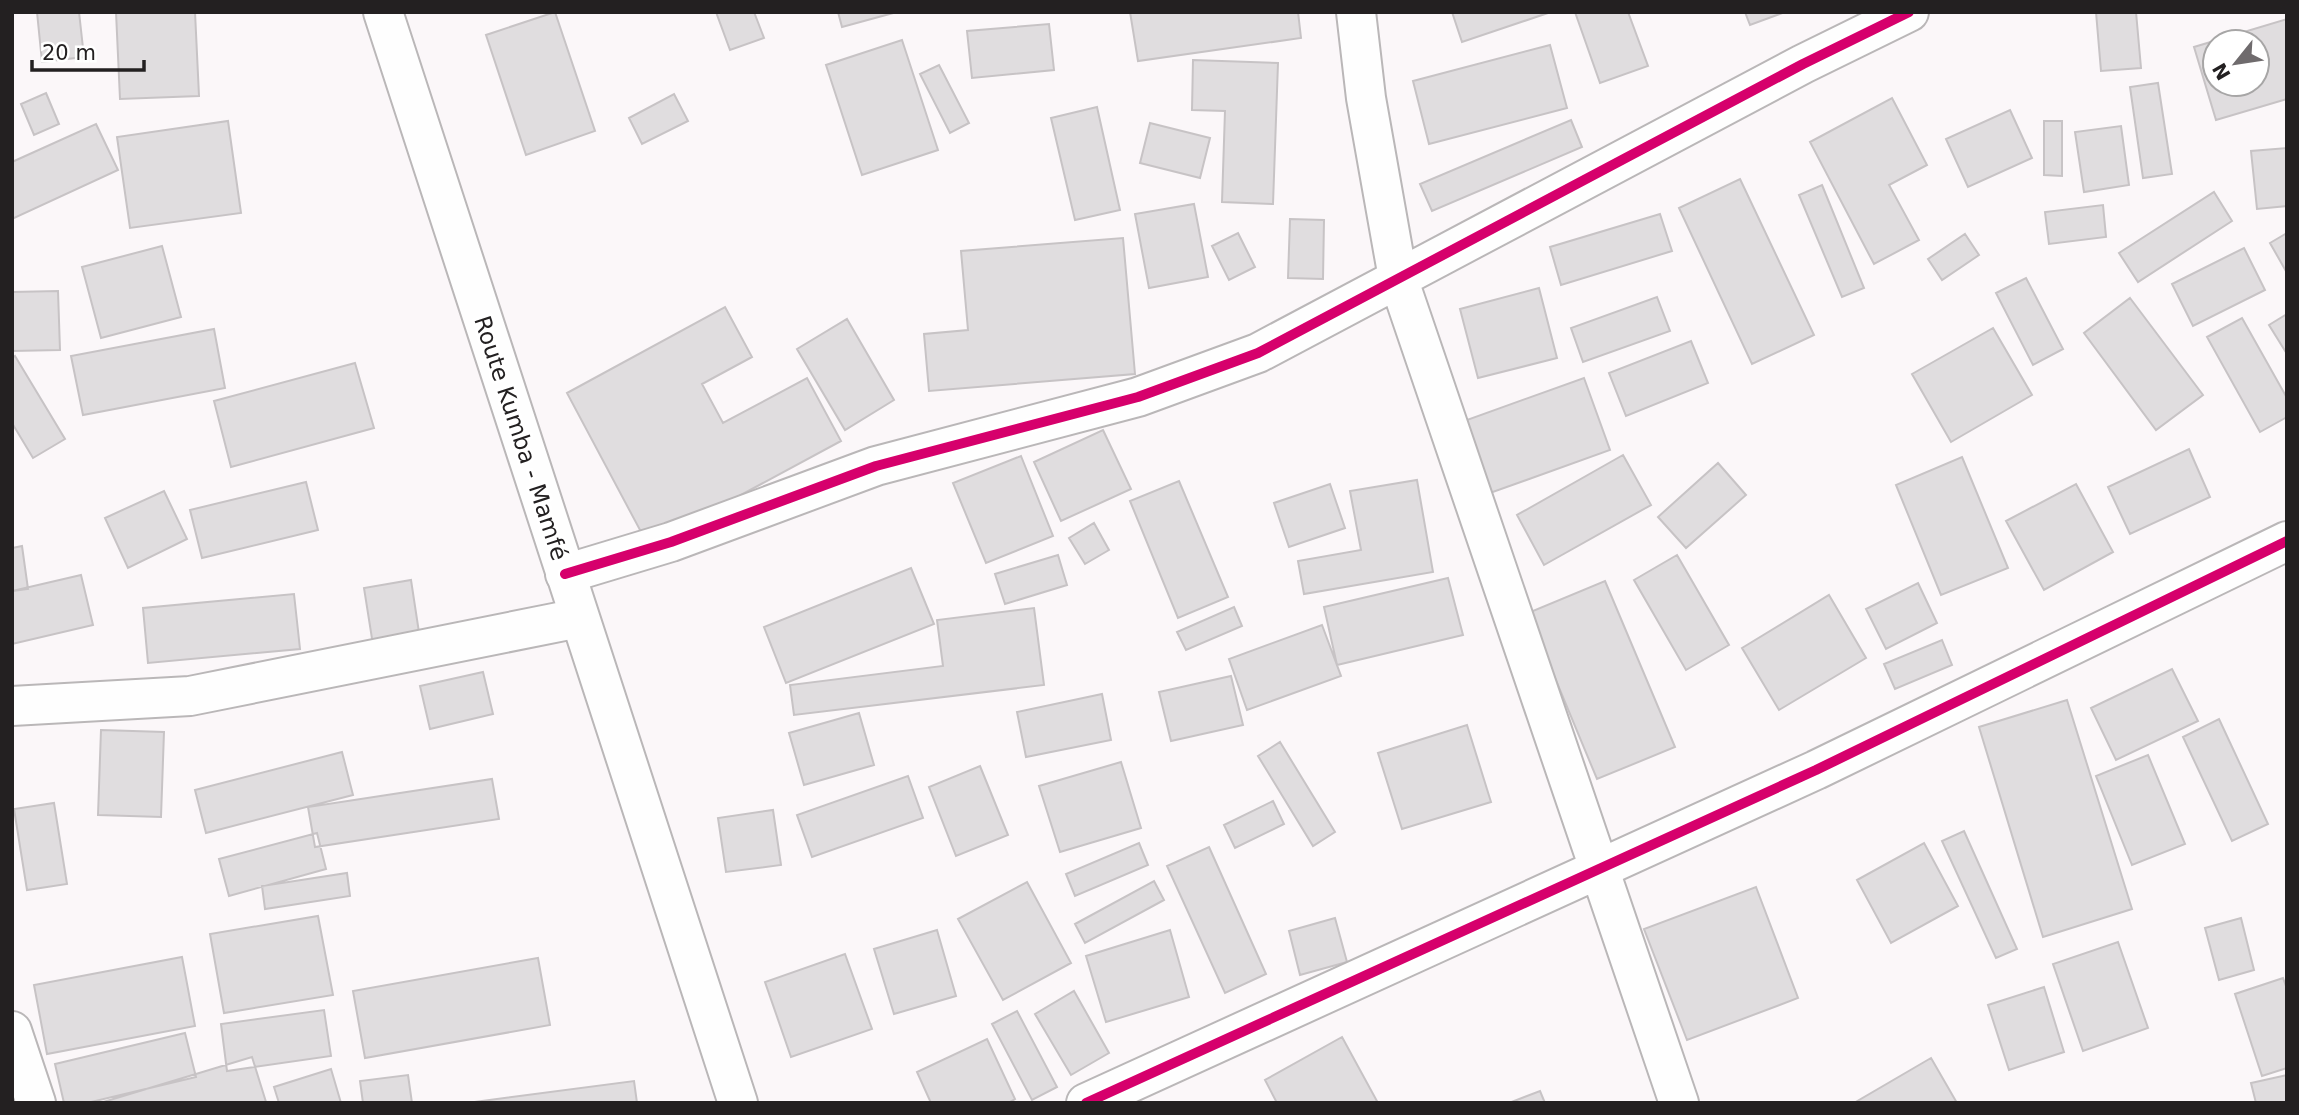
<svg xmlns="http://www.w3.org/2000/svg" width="2299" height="1115" viewBox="0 0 2299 1115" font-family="'DejaVu Sans',sans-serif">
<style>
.building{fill:#e0dddf;stroke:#c7c3c5;stroke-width:2;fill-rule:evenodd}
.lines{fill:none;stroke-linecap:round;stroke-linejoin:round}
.minor-casing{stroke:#bab7b8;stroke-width:42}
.trunk-casing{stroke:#bab7b8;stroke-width:42}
.minor{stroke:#fefefe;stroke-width:38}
.trunk{stroke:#fefefe;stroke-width:38}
.cycleway-casing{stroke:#fff;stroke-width:15}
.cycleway{stroke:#d6006c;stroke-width:10}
.labels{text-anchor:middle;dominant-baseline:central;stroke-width:6;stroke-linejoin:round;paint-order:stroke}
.street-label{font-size:23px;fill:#232021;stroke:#fff}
</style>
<rect width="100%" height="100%" fill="#fbf7f9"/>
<path class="building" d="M37 12H79L84 57 42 62Z
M116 12H195L199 96 120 99Z
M555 12 595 131 526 155 486 35Z
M716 12H754L764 38 730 50Z
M838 12H897L842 27Z
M1130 12H1298L1301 38 1138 61Z
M1452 12H1551L1462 42Z
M1575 12H1628L1648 66 1600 83Z
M1745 12H1785L1750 25Z
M2096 12H2136L2141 68 2101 71Z
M2287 19V99L2216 120 2194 47ZM2215 42H2257V84H2215Z
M1049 24 1054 70 972 78 967 31Z
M902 40 938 150 862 175 826 65Z
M1550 45 1567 108 1429 144 1413 81Z
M1193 60 1278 63 1273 204 1222 202 1225 111 1192 110Z
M939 65 969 123 950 133 920 74Z
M2158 83 2172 174 2143 178 2130 87Z
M46 93 59 124 34 135 21 104Z
M674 94 688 121 642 144 629 118Z
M1892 98 1927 165 1889 185 1919 240 1874 264 1810 142Z
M1097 107 1120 210 1075 220 1051 118Z
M2010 110 2032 158 1968 187 1946 139Z
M1571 120 1582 147 1432 211 1420 184Z
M228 121 241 213 130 228 117 137Z
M2044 121H2062V176L2044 175Z
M1150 123 1210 138 1200 178 1140 163Z
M96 124 118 170 12 219V162Z
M2121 126 2129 185 2084 192 2075 132Z
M2287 148V206L2257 209 2251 151Z
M1740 179 1814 335 1752 364 1679 208Z
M1822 185 1864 288 1842 297 1799 195Z
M2214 192 2232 221 2138 282 2119 253Z
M1194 204 1208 277 1149 288 1135 214Z
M2103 205 2106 237 2049 244 2045 212Z
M1660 214 1672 251 1561 285 1550 247Z
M1290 219 1324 220 1323 279 1288 278Z
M1238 233 1255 267 1229 280 1212 246Z
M2287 233V273L2270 243Z
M1965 234 1979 255 1942 280 1928 259Z
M1123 238 1135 374 929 391 924 334 968 330 961 251Z
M162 246 181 317 101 338 82 267Z
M2244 248 2265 290 2193 326 2172 284Z
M2026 278 2063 349 2033 365 1996 293Z
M1539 288 1557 358 1478 378 1460 309Z
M58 291 60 350 12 351V292Z
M1657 297 1670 331 1583 362 1571 328Z
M2130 298 2203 395 2156 430 2084 333Z
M725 307 752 357 702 384 723 423 807 378 841 441 648 545 567 393Z
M2287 314V354L2269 325Z
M2242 318 2287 398V417L2260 432 2207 337Z
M847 319 894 400 845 430 797 349Z
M1993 328 2032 395 1951 442 1912 374Z
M214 329 225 388 83 415 71 356Z
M1691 341 1708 383 1626 416 1609 373Z
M15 356 65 439 33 458 12 423V358Z
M355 363 374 428 231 467 214 401Z
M1584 378 1610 450 1490 493 1464 421Z
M1103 430 1131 489 1061 521 1034 462Z
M2189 449 2210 497 2130 534 2108 487Z
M1623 455 1651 505 1544 565 1517 515Z
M1021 456 1053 536 986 563 953 483Z
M1962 457 2008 568 1941 595 1896 485Z
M1718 463 1746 495 1686 548 1658 517Z
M1417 480 1433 572 1304 594 1298 561 1361 550 1350 491Z
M1179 481 1228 597 1178 618 1130 501Z
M306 482 318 530 202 558 190 510Z
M1330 484 1345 528 1289 547 1274 503Z
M2076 484 2113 552 2044 590 2006 521Z
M164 491 187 539 128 568 105 518Z
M1094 523 1109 550 1085 564 1069 538Z
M22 546 28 589 12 591V548Z
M1058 555 1067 585 1005 604 995 574Z
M1677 555 1729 645 1686 670 1634 580Z
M911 568 934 624 786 683 764 627Z
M81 575 93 625 12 644V591Z
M1448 578 1463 635 1337 665 1324 607Z
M411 580 420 639 373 645 364 588Z
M1605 581 1675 747 1597 779 1528 613Z
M1918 583 1937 623 1886 649 1866 609Z
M294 594 300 649 148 663 143 608Z
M1829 595 1866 658 1779 710 1742 648Z
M1234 607 1242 626 1186 650 1177 632Z
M1034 608 1044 685 794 715 790 685 943 666 937 620Z
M1322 625 1341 676 1247 710 1229 659Z
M1942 640 1952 665 1895 689 1884 664Z
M2172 669 2198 721 2116 760 2091 708Z
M483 672 493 714 430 729 420 686Z
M1231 676 1243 725 1171 741 1159 692Z
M1102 694 1111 740 1026 757 1017 712Z
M2067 700 2132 909 2043 937 1979 727Z
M859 713 874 765 804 785 789 733Z
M2219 719 2268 824 2232 841 2183 737Z
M1467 725 1491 802 1402 829 1378 753Z
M101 730 164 732 161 817 98 815Z
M1280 742 1335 832 1313 846 1258 756Z
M342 752 353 795 206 833 195 790Z
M2148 755 2185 844 2132 865 2096 776Z
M1121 762 1141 828 1060 852 1039 786Z
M980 766 1008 835 956 856 929 787Z
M908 776 923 818 812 857 797 815Z
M492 779 499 819 315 847 308 807Z
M1273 801 1284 824 1235 848 1224 825Z
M54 803 67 884 27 890 14 809Z
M773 810 781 865 726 872 718 818Z
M1964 831 2017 949 1996 958 1942 841Z
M317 833 326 869 229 896 219 859Z
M1139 843 1148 865 1075 896 1066 874Z
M1924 843 1958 906 1891 943 1857 880Z
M1209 847 1266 974 1225 993 1167 866Z
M347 873 350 896 265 909 262 886Z
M1154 881 1164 900 1085 943 1075 924Z
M1027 882 1071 963 1003 1000 958 919Z
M1756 887 1798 998 1687 1040 1644 929Z
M318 916 333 995 224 1013 210 934Z
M1335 918 1347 962 1300 975 1289 931Z
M2241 918 2254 970 2219 980 2205 928Z
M937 930 956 996 894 1014 874 949Z
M1170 930 1189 997 1106 1022 1086 956Z
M2118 942 2148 1028 2083 1051 2053 964Z
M845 954 872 1029 791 1057 765 982Z
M182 957 195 1026 47 1054 34 985Z
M538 958 550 1025 365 1058 353 991Z
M2283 978 2287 989V1068L2262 1076 2235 994Z
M2044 987 2064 1052 2009 1070 1988 1005Z
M1074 991 1109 1053 1071 1075 1035 1014Z
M324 1010 331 1056 227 1071 221 1024Z
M1017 1011 1057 1087 1032 1100 992 1024Z
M185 1033 196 1077 87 1103H64L55 1064Z
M1342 1037 1378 1103H1277L1265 1080Z
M987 1039 1015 1099 1008 1103H931L917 1072Z
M252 1057 266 1102 265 1103H100Z
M1931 1058 1957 1103H1854Z
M331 1069 341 1103H279L274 1087Z
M408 1075 412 1103H363L360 1081Z
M2287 1075V1103H2256L2251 1083Z
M634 1081 637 1103H467Z
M1540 1091 1545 1103H1509Z"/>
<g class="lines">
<defs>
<path id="minor" d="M1356 12 1366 98 1398 278 1679 1103
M565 574 671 542 876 466 1138 397 1258 353 1803 64 1909 12
M12 706 190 696 579 618
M12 1031 36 1103
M1086 1103 1816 770 2287 541"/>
<path id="trunk" d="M383 12 738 1103"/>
</defs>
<use href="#minor" class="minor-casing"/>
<use href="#trunk" class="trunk-casing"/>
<use href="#minor" class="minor"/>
<use href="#trunk" class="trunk"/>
<defs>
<path id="cycleway" d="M565 574 671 542 876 466 1138 397 1258 353 1803 64 1909 12
M1086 1103 1816 770 2287 541"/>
</defs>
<use href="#cycleway" class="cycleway-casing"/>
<use href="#cycleway" class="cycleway"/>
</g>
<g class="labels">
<g class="street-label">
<text transform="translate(521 438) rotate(72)">Route Kumba - Mamfé</text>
</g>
</g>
<rect width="2299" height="1115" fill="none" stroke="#232021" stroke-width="28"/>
<g transform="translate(2236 63) rotate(240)"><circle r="33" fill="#ffffff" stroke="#a7a6a6" stroke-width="2"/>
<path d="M0-5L12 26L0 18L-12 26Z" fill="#6f6b6d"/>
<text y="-10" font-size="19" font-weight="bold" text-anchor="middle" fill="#232021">N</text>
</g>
<path d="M32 60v10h112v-10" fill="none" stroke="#232021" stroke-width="3.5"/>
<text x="42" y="60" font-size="21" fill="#232021" stroke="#ffffff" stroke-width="5" paint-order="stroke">20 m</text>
</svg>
